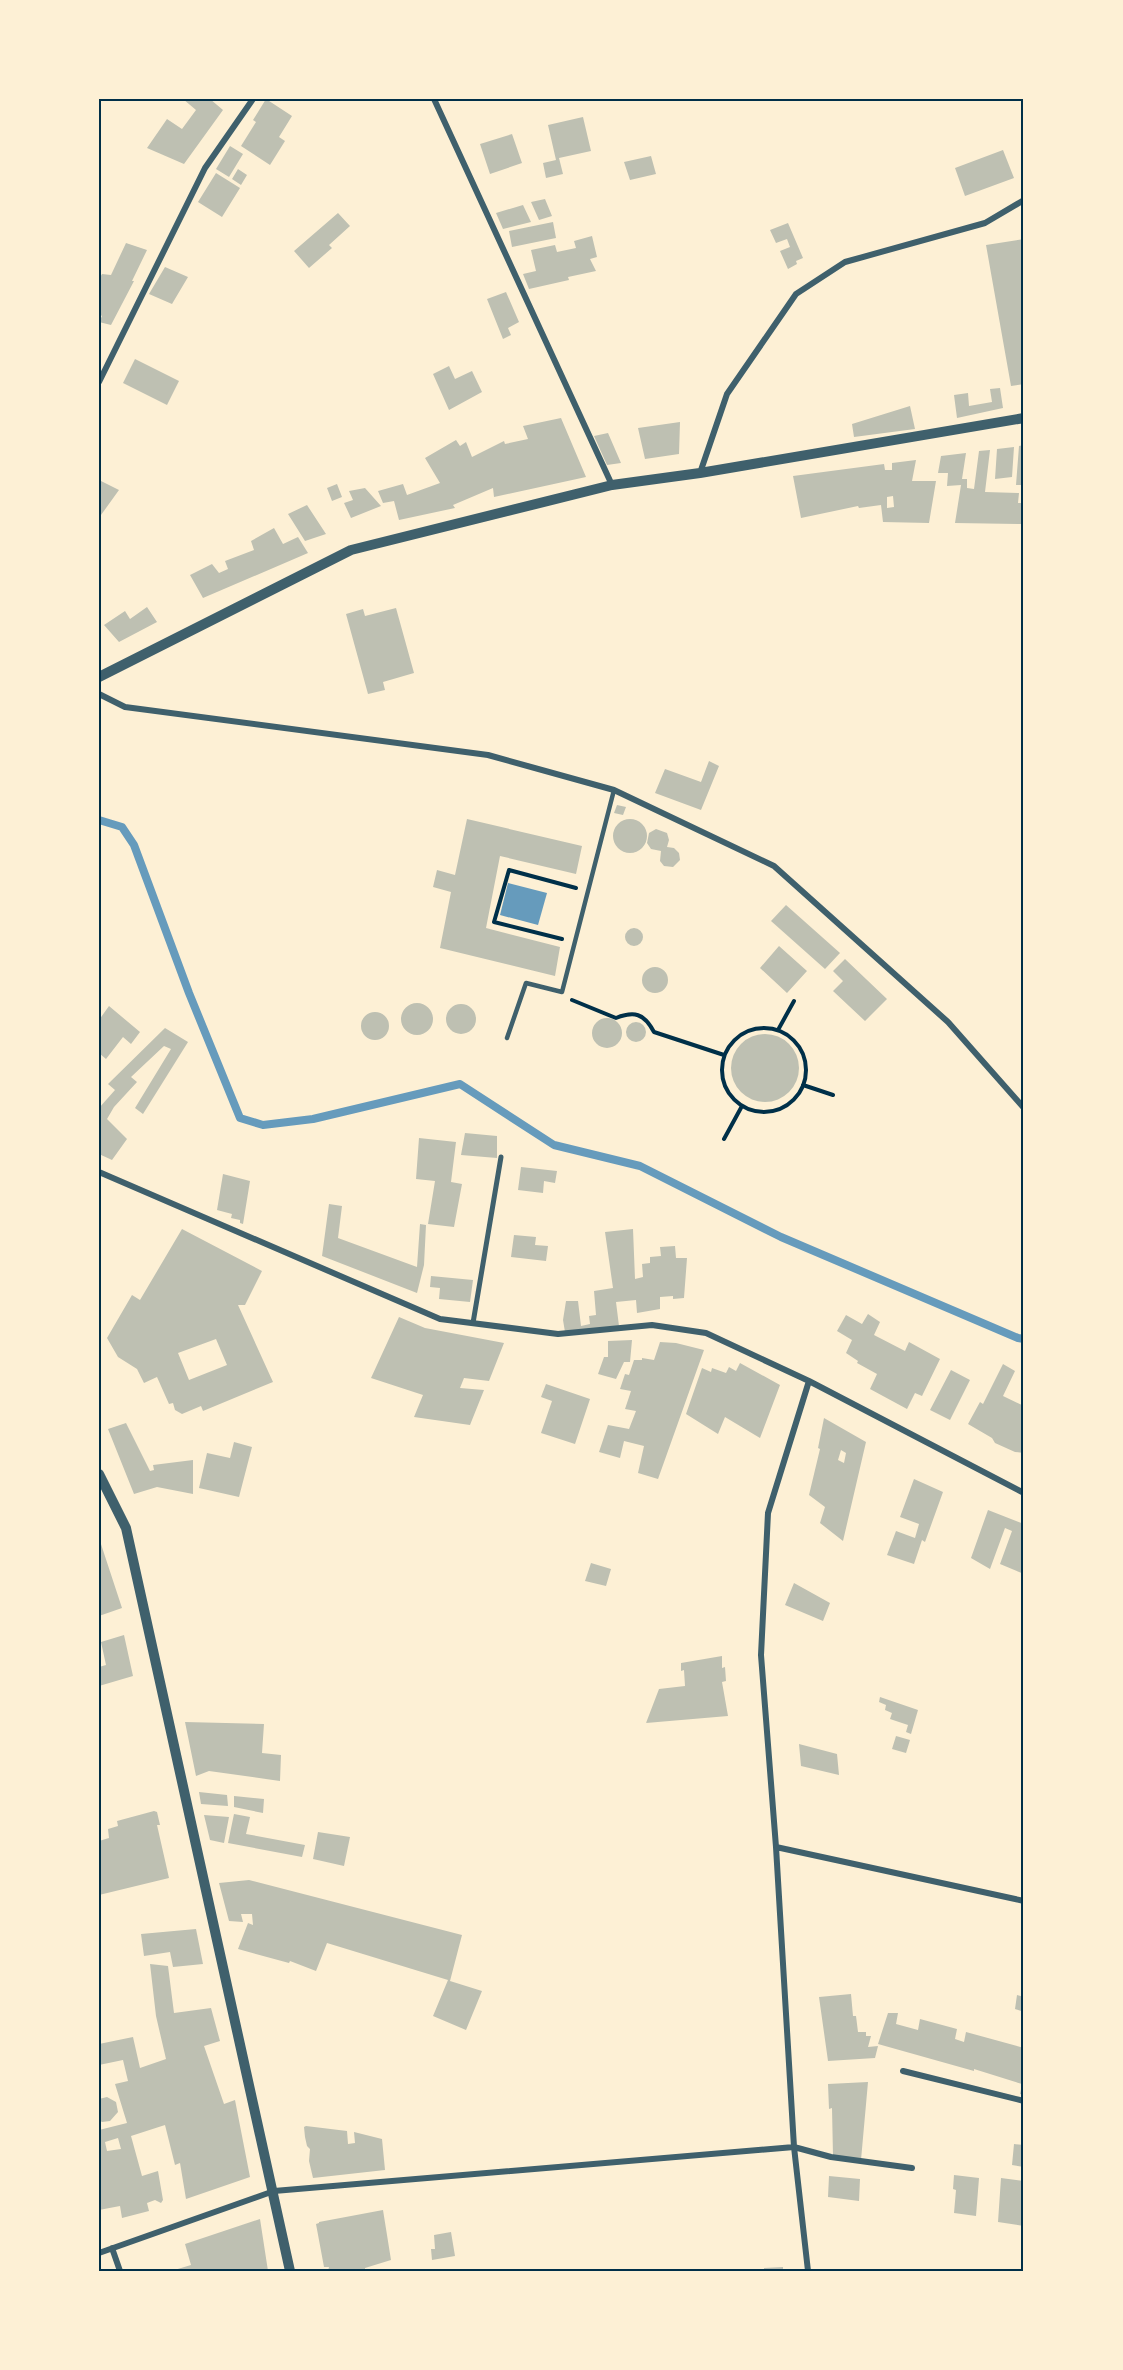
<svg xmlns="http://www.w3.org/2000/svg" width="1123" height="2370" viewBox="0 0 1123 2370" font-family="'PT Sans',sans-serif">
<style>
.water{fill:#669bbc}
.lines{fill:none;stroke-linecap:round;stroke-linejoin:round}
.stream{stroke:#669bbc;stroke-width:8}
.building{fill:#bec0b2;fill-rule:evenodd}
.path{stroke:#003049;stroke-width:4}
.service{stroke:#3f606c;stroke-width:4.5}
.pedestrian{stroke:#3f606c;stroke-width:5}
.minor{stroke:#3f606c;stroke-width:6}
.tertiary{stroke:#3f606c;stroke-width:10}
.neatline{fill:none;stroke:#003049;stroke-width:2}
</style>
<rect width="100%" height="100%" fill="#fdf0d5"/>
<path class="water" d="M508 883 547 893 538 925 500 915Z"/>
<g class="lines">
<path class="stream" d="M99 820 122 827 134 845 189 993 240 1118 263 1125 313 1119 460 1084 554 1145 640 1166 781 1237 1018 1338 1024 1339"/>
</g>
<path class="building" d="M183 99H210L223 110 184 164 147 148 167 119 182 129 196 110Z
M266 99 292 116 279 137 285 141 270 165 241 146 256 122 253 120Z
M583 117 591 151 559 158 563 174 546 178 543 163 556 160 548 125Z
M512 134 522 163 490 174 480 144Z
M230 146 243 154 229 177 216 169Z
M1003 150 1014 178 965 196 955 168Z
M651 156 656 174 630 180 624 162Z
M238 169 247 175 241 185 232 179Z
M216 173 240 188 222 217 198 202Z
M545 199 552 216 539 220 531 202Z
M523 205 531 222 503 229 496 213Z
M338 213 350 226 329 245 332 248 309 268 294 251Z
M553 222 556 238 512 247 509 231Z
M788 223 803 258 796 261 797 264 788 269 780 251 790 247 787 239 776 243 770 230Z
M592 236 597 257 590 259 596 271 568 277 569 280 529 289 523 274 536 271 531 250 555 245 557 252 576 248 574 241Z
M1024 239V384L1011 386 986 245Z
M126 243 147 250 132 281H134L111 325 99 322 102 316 99 314V279L102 274 111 275Z
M165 267 188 277 172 304 149 294Z
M506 292 519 322 508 328 511 335 503 339 487 299Z
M135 359 179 381 167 405 123 383Z
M449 366 455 379 472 371 482 392 449 410 433 374Z
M1000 388 1003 408 957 418 954 395 968 393 969 406 992 402 990 389Z
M910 406 915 429 854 437 852 424Z
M561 418 586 477 494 497 493 488 453 505 455 508 399 520 394 501 383 503 378 491 403 484 407 495 440 483 425 458 456 440 460 446 466 442 472 457 504 441 505 444 528 439 523 426Z
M680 422 679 454 645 459 638 428Z
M608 433 621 463 607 465 594 436Z
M1024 445V485H1016L1019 446Z
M1014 447 1012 477 995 479 997 449Z
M990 450 985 492 1019 493 1018 503H1024V524L955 523 961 485 947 486 948 473H938L941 456 966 453 962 479H967V488L974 489 979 451Z
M916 460 912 481H936L929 523 883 522 881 505 859 508 858 506 801 518 793 476 884 464 885 470H892V463ZM893 496 894 507 887 508V497Z
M99 480 119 490 101 515 99 514Z
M337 484 342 497 332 501 327 488Z
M365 488 381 506 351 518 344 503 353 500 349 491Z
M307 505 326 534 305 541 288 514Z
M274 528 283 544 298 537 308 553 203 598 190 575 212 564 219 573 228 569 225 561 254 550 251 541Z
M147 607 157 622 119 642 104 625 125 611 130 619Z
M396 608 414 673 383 682 385 690 368 694 346 614 363 609 365 616Z
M709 761 719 766 701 810 655 793 665 769 701 782Z
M617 805 626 807 623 815 614 813Z
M467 819 582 846 576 874 500 856 486 928 560 947 555 976 440 948 451 892 433 887 437 870 455 875Z
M613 836a17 17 0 1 1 34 0a17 17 0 1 1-34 0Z
M656 829 667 833 669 840 667 847 674 848 679 853 680 860 673 867 664 866 660 861 661 851 651 849 647 843 649 833Z
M786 905 840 953 825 969 771 921Z
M625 937a9 9 0 1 1 18 0a9 9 0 1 1-18 0Z
M779 946 807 971 787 993 760 968Z
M845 959 887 999 865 1021 833 991 843 981 833 971Z
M642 980a13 13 0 1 1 26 0a13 13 0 1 1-26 0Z
M401 1019a16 16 0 1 1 32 0a16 16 0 1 1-32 0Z
M446 1019a15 15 0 1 1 30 0a15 15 0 1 1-30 0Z
M109 1006 140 1032 131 1044 123 1037 106 1059 99 1053V1020Z
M361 1026a14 14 0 1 1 28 0a14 14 0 1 1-28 0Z
M592 1033a15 15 0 1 1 30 0a15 15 0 1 1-30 0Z
M626 1032a10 10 0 1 1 20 0a10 10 0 1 1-20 0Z
M165 1028 188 1042 143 1114 135 1108 171 1049 164 1046 131 1077 137 1082 114 1107 107 1119 127 1139 112 1160 99 1154V1108L115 1090 108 1084Z
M731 1068a34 34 0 1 1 68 0a34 34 0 1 1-68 0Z
M465 1133 497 1136V1158L461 1155Z
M419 1138 456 1142 451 1182 462 1184 454 1227 428 1224 435 1181 416 1179Z
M521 1167 557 1171 555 1183 544 1181 543 1193 518 1190Z
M223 1174 250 1181 243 1224 240 1223V1220L231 1218 232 1214 217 1210Z
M329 1204 342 1206 338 1238 417 1267 420 1224 426 1225 424 1265 417 1293 322 1256Z
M182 1229 262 1271 245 1305H238L273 1382 203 1411 201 1406 182 1414 175 1410 173 1403 169 1404 157 1377 144 1383 137 1369 118 1357 107 1338 132 1295 140 1300ZM216 1339 227 1365 189 1380 178 1353Z
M633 1229 635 1279 643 1277 642 1264 650 1263V1257L661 1256 660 1247 675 1246 676 1258H687L684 1298 673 1299V1296L660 1297V1309L637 1313 636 1300 616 1302 619 1326 565 1332 563 1320 566 1301H578L581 1326 590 1324 589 1316 596 1315 594 1291 613 1288 605 1232Z
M514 1235 536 1237 535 1245 548 1246 546 1261 511 1257Z
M431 1276 473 1280 470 1302 439 1299 440 1288 430 1287Z
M868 1314 880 1322 874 1335 905 1351 909 1342 940 1359 922 1396 915 1393 907 1409 870 1389 877 1374 857 1363 858 1361 846 1353 852 1340 837 1331 846 1315 862 1324Z
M399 1317 425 1328 504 1343 489 1381 464 1378 460 1388 484 1390 470 1425 414 1417 423 1395 371 1378Z
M632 1340 630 1362H624L616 1379 598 1374 604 1357H608V1341Z
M660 1342 676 1343 704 1350 658 1479 638 1473 644 1446 624 1441 620 1458 599 1452 608 1425 629 1429 636 1411 625 1409 631 1391 620 1389 625 1374 629 1375 634 1360H642V1358L654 1360Z
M740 1363 780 1385 760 1438 725 1417 718 1434 686 1414 702 1368 711 1372 712 1368 726 1373 729 1367 736 1371Z
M1003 1364 1015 1371 1003 1396 1024 1406V1453L1015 1452 995 1443 992 1438 968 1424 980 1402 983 1404Z
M951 1370 970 1380 950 1420 930 1410Z
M546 1384 590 1399 575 1444 541 1433 552 1401 541 1397Z
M824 1418 866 1442 843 1541 820 1523 825 1507 809 1495 820 1449 818 1448ZM841 1450 846 1453 844 1463 838 1460Z
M126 1423 150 1471 154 1470 153 1465 193 1460V1494L157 1487 134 1494 108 1429Z
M234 1442 252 1447 239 1497 199 1488 207 1453 230 1458Z
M914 1479 943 1492 925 1542 922 1540 914 1564 887 1555 896 1531 915 1538 919 1524 900 1517Z
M988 1510 1024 1524V1574L1000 1564 1012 1531 1005 1528 990 1569 971 1558Z
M99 1538 122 1608 99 1616Z
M591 1563 611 1569 606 1586 585 1581Z
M794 1583 830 1603 823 1621 785 1605Z
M124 1635 133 1676 99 1686V1667L106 1665 101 1642Z
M722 1656V1668L725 1667 726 1681 722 1682 728 1716 646 1723 659 1689 685 1686 684 1670 681 1671V1663Z
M880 1697 918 1710 911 1734 906 1732 908 1725 890 1719 892 1713 885 1710 886 1705 879 1702Z
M185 1722 264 1724 262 1753 281 1755 280 1781 209 1771 196 1776Z
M896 1736 910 1740 906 1753 892 1749Z
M799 1744 837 1754 839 1775 801 1766Z
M199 1792 227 1795 228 1806 201 1804Z
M234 1796 264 1799 263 1813 234 1807Z
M154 1811 157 1812 160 1825H157L169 1878 99 1895V1841L109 1838 108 1829 118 1826 117 1821Z
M234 1814 250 1817 246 1834 305 1845 302 1857 228 1843Z
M204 1815 229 1817 224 1843 210 1840Z
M318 1832 350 1837 344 1866 313 1859Z
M249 1880 462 1935 450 1981 482 1991 466 2030 433 2016 448 1980 327 1943 316 1971 290 1961 289 1963 238 1949 248 1923 253 1925 252 1914H241L243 1922 229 1921 219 1883Z
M196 1929 203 1964 173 1967 170 1952 144 1956 141 1934Z
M150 1964 168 1966 174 2013 211 2008 220 2041 204 2046 224 2104 235 2100 250 2177 186 2199 180 2163 175 2165 165 2125 131 2136 142 2176 158 2171 163 2200 161 2203 155 2200 147 2203 149 2211 122 2218 120 2206 99 2210V2130L127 2123 115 2084 128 2081 123 2060 99 2065V2044L133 2037 140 2068 166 2059 156 2016ZM118 2138 121 2149 107 2151 105 2142Z
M851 1994 853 2016H856L858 2032H866V2036H871L868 2047 878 2046 875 2058 828 2061 819 1997Z
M1017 1995 1024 1997V2012L1015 2009Z
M888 2013H898L896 2024 918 2030 920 2019 957 2029 955 2039 964 2042 966 2032 1024 2048V2095L1020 2094 1022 2084 974 2069V2071L878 2044Z
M868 2082 861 2160 833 2156 832 2108 829 2109 828 2084Z
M107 2097 116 2102 118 2112 110 2121 102 2122 99 2120V2099Z
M306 2126 347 2131 348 2144 355 2143 354 2132 382 2139 385 2170 313 2178 309 2161 310 2149 307 2146 305 2137 304 2127Z
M1014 2144 1024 2145V2167L1012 2165Z
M954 2175 979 2178 976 2216 954 2213 956 2190 953 2189Z
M829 2176 860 2179 859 2201 828 2197Z
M1001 2178 1024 2181V2226L998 2222Z
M383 2210 391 2260 365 2268V2271H328L329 2267H324L316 2224 319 2223V2222Z
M260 2219 268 2271H171L191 2265 185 2244Z
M451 2232 455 2256 432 2260 431 2249H435L434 2235Z
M783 2267V2271H764V2268Z"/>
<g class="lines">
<path class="path" d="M562 939 494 922 509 870 576 888
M572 1000 616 1018C634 1011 644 1013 654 1032L724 1055
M722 1070a42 42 0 1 1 84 0a42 42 0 1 1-84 0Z
M778 1030 794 1001
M803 1085 833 1095
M724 1139 742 1106"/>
<path class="service" d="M507 1038 526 983 562 992 614 790"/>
<path class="pedestrian" d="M473 1323 501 1157"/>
<path class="minor" d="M434 99 612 485
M99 382 205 168 253 99
M700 473 727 394 796 294 845 262 985 223 1024 200
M99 694 125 707 488 755 614 790 774 866 948 1022 1024 1108
M99 1172 440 1319 558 1334 652 1325 706 1333 809 1381 1024 1493
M776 1847 1024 1901
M903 2071 1024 2101
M112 2248 120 2271
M99 2253 274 2191 794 2147 831 2157 912 2168
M808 2271 794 2147 776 1847 761 1655 768 1513 809 1381"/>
<path class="tertiary" d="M99 677 351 550 612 485 700 473 1024 418
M99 1474 126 1528 290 2271"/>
</g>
<rect width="1123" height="2370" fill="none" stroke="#fdf0d5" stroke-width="201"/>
<rect x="100" y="100" width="922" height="2170" class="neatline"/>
</svg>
